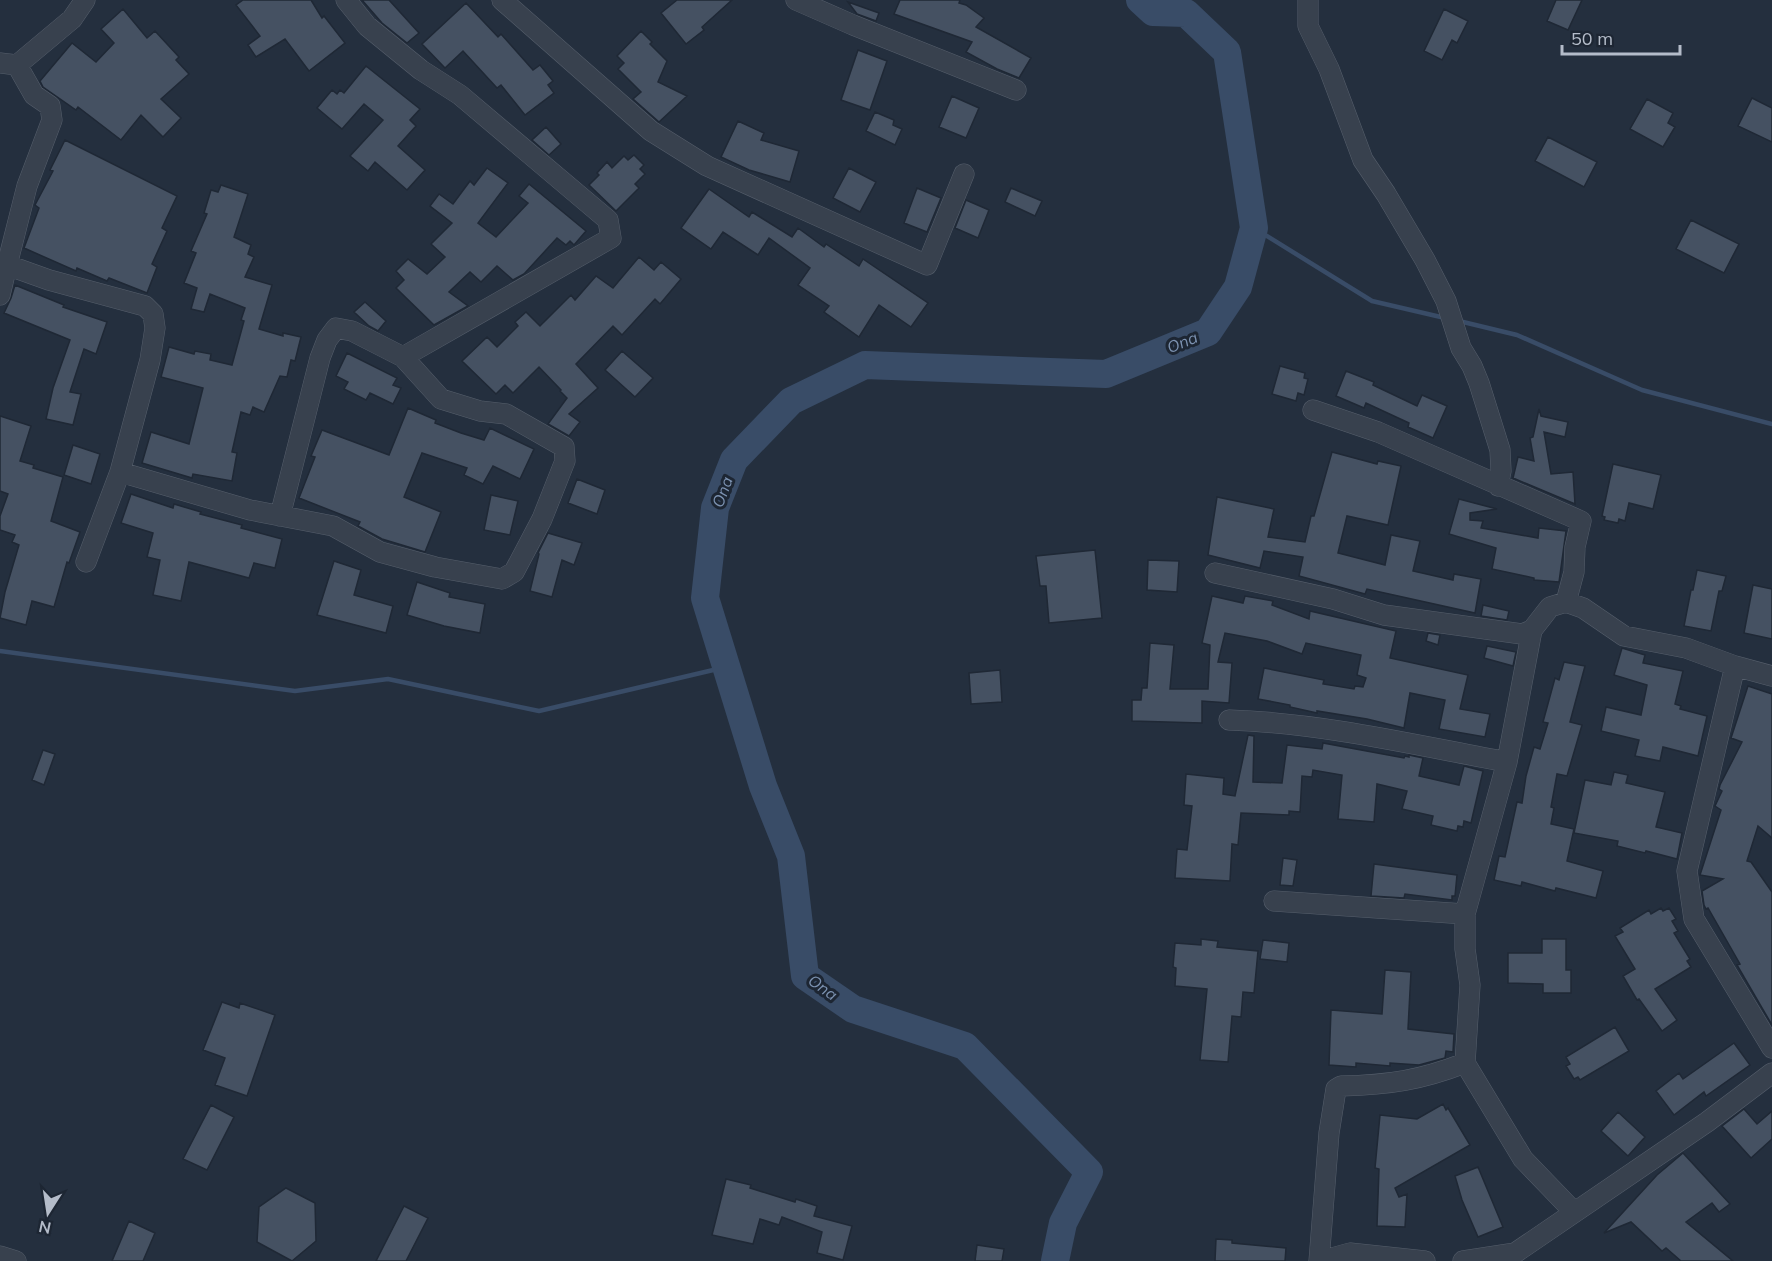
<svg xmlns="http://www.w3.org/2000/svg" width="1772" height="1261" viewBox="0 0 1772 1261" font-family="Mulish,sans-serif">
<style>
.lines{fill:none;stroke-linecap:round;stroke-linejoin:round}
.stream{stroke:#394c67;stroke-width:4.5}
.river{stroke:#394c67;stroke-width:28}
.building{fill:#455162;stroke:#1f2835;stroke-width:1.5}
.minor-casing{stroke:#565f6c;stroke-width:21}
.minor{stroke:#38414e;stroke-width:20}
.labels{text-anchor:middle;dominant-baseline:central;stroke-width:6;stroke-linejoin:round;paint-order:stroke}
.water-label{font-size:16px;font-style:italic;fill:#7c92b1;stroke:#1d2633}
</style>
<rect width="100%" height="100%" fill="#242f3e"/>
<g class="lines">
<path class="stream" d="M1254 228 1372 301 1445 318
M1459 321 1517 335 1642 390 1772 424
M0 651 295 691 388 679 539 711 726 667"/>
<path class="river" d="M1055 1261 1063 1223 1089 1172 965 1046 853 1009 805 976 791 856 763 786 705 598 715 508 734 460 791 401 865 365 1106 374 1208 332 1238 287 1254 228 1227 52 1186 13 1153 12 1140 0"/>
</g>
<path class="building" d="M243 0H311L322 18 324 16 345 43 309 71 285 39 256 57 248 45 260 36 236 5Z
M362 0H389L419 33 407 43 382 23Z
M677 0H732L702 27 704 30 686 44 661 13Z
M900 0H960L959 3 966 5 984 18 976 27 1031 58 1019 78 997 69 966 52 972 42 894 14Z
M1556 0H1582L1568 30 1547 21Z
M848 2 879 13 876 21 857 14Z
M466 3 498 37 501 34 533 70 540 65 553 81 548 85 554 93 525 115 501 85 497 88 463 51 445 68 422 44Z
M123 9 147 38 155 31 179 57 176 60 189 74 161 99 181 118 163 137 141 115 121 140 78 107 76 110 43 87 40 81 72 43 96 62 114 43 101 29Z
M1444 9 1468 21 1457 43 1452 40 1442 60 1424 51Z
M641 31 652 42 650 44 667 61 658 82 687 96 659 122 633 99 641 92 618 69 624 63 617 56Z
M858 50 887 61 870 110 841 100Z
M366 66 420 109 410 120 416 126 398 146 425 170 407 190 375 162 368 171 350 156 383 120 364 104 342 129 317 108 332 90 337 94 340 90 344 93Z
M952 96 979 108 966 138 939 127Z
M1752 98 1772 108V142L1738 126Z
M1647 99 1673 113 1668 123 1675 127 1663 147 1630 129Z
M875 112 894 120 893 125 902 129 895 145 866 131Z
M738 121 764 133 761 140 799 151 790 182 749 170 721 157Z
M546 127 561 144 549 155 532 140Z
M1548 137 1597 162 1584 187 1535 161Z
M65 140 177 196 162 228 167 231 152 264 157 267 147 293 109 278 107 281 77 268 76 271 24 248 39 208 35 205 53 171 50 170Z
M634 155 644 165 640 169 645 174 635 184 639 188 616 211 589 185 599 175 597 173 607 162 612 168 624 156 628 160Z
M487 168 508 183 478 223 496 237 528 203 519 196 529 184 586 231 574 245 570 241 566 245 557 238 524 274 513 280 497 266 481 282 470 272 449 292 468 306 434 325 396 288 404 280 396 271 408 259 427 274 445 257 431 244 452 223 430 206 439 194 453 204 470 181 474 185Z
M849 168 876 182 860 212 833 198Z
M221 185 248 194 234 237 251 245 248 254 254 257 245 277 272 285 259 329 283 336V333L301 337 295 361 291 360 287 377 280 376 264 412 253 407 250 415 241 412 232 452 237 453 232 481 193 474 192 478 142 463 151 432 189 444 203 388 161 377 169 347 194 354 195 351 211 354 210 360 232 365 244 321 241 320 245 308 210 294 204 312 191 309 197 288 184 283 196 253 191 251 207 214 204 213 211 190 218 192Z
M917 188 941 198 927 232 904 223Z
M1011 188 1042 201 1035 216 1005 202Z
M709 189 749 217 752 212 792 237 798 228 824 247 826 244 859 266 863 259 928 303 911 327 879 305 859 337 824 312 829 306 798 285 810 268 769 238 758 255 723 232 711 249 681 228Z
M966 200 989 210 978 238 955 228Z
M1691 220 1739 244 1724 273 1676 249Z
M639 257 654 270 661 262 681 279 660 304 655 299 622 335 613 326 576 364 598 388 569 414 580 422 569 436 548 424 567 398 560 391 561 390 539 367 513 393 505 385 496 394 462 361 487 337 497 347 518 326 515 322 526 312 540 326 571 295 575 300 596 276 613 288Z
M15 285 64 305 63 307 107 322 96 354 84 349 70 392 81 394 73 425 46 419 53 388 70 340 4 313 11 298Z
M365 302 386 321 378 331 369 326 354 312Z
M622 351 653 378 635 397 605 370Z
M347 353 397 378 393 385 401 388 393 404 370 393 366 400 344 389 348 382 336 376Z
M1280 366 1305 373 1304 378 1308 379 1304 395 1298 393 1296 401 1272 394Z
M1346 371 1374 382 1373 385 1417 406 1422 395 1447 406 1433 438 1408 427 1409 423 1366 403 1364 408 1336 396Z
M408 408 436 420 435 423 461 433 484 440 490 428 534 449 520 479 493 466 483 484 464 475 467 468 422 453 404 497 441 512 425 552 382 539 358 526 360 522 299 498 315 457 311 456 322 430 389 455Z
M1539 409 1541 416 1568 422 1565 437 1544 432 1551 474 1573 472 1575 504 1513 478 1518 457 1534 461 1530 438 1533 437Z
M0 416 31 426 20 461 34 465 33 468 63 477 51 521 80 532 69 563 67 562 54 607 32 601 26 625 0 618 5 592 19 545 12 542 15 535 0 530V516L8 494 0 491Z
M73 445 100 454 91 484 64 475Z
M1332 452 1377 464 1378 461 1401 466 1388 525 1347 516 1338 553 1385 565 1391 535 1420 541 1413 571 1453 580 1454 574 1481 579 1475 613 1367 589 1365 594 1299 576 1303 557 1264 551 1260 568 1208 555 1217 497 1274 509 1268 537 1305 542 1311 516H1314Z
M1613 464 1661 475 1653 509 1629 503 1625 521 1619 519 1618 523 1604 520 1605 517 1602 516Z
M577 479 605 490 597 514 568 503Z
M131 494 173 508 174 504 201 512 200 514 242 525 241 528 282 539 275 568 254 563 249 578 189 562 181 601 153 595 160 560 147 557 153 533 121 523Z
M491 495 518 501 510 535 484 530Z
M1459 499 1497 509 1470 513V520L1483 521 1481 528 1538 538 1539 528 1566 531 1559 582 1534 580V578L1492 569 1496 548 1449 534Z
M548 533 582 543 574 565 562 560 552 597 530 591 539 554 538 553Z
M1095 550 1102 618 1049 623 1046 586H1040L1036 556Z
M1148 560 1179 561 1177 592 1147 590Z
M334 561 361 570 354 595 393 606 386 633 317 615Z
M1697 570 1726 576 1722 591H1719L1711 631 1684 626 1691 590H1693Z
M417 582 450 593 449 597 485 604 480 633 444 626 407 615Z
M1753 585 1772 589V639L1744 633Z
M1212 596 1243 603 1245 596 1273 601 1272 605 1309 619 1310 611 1396 631 1390 658 1468 675 1460 709 1490 714 1485 737 1439 729 1445 700 1410 693 1404 728 1367 719 1317 711V713L1290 707V705L1258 699 1264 668 1324 680 1323 684 1354 689 1355 686 1363 687 1366 678 1357 675 1361 655 1306 643 1302 654 1267 641 1225 633 1218 662 1232 663 1229 703 1202 701V723L1132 721V700H1141L1142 688H1147L1150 643 1174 645 1170 689H1208L1210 645 1202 643Z
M1483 605 1509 611 1507 620 1481 616Z
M1428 633 1440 635 1438 645 1426 641Z
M1487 646 1516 652 1513 666 1484 658Z
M1622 648 1645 655 1643 663 1683 671 1675 704 1681 706 1680 709 1707 716 1698 756 1663 747 1660 761 1635 756 1639 740 1601 731 1606 707 1641 715 1647 685 1614 675Z
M1564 662 1585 666 1570 722 1582 725 1567 776 1557 774 1551 807 1554 808 1551 824 1574 829 1567 861 1603 871 1596 898 1556 888 1555 891 1522 882 1521 886 1494 880 1499 856 1505 857 1517 802 1522 803 1526 776 1534 747 1540 749 1548 723 1543 722 1555 678 1559 680Z
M1000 670 1002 702 971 704 969 673Z
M1748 686 1772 694V838L1758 826 1747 861 1751 862 1772 892V1025L1737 965 1740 964 1708 908 1706 909 1704 905 1702 891 1723 879 1700 875 1721 810 1715 806 1722 791 1719 789 1720 785 1742 742 1731 738Z
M1248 735 1254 736 1253 782 1282 783 1287 745 1322 749 1323 743 1404 758 1405 756 1409 757V755L1423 758 1419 776 1459 785 1464 766 1483 771 1471 823 1464 821 1463 827 1458 826 1457 831 1431 825 1433 816 1402 809 1407 791 1377 784 1374 822 1338 819 1342 775 1313 770 1312 777 1302 776 1300 812 1289 811V815L1241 813 1238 845 1232 844 1230 881 1175 878 1177 849 1187 850 1192 806 1184 805 1186 774 1224 778 1223 794 1235 796Z
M43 750 55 754 44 785 32 780Z
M1614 772 1628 775 1626 783 1665 792 1656 827 1682 833 1677 859 1646 851 1645 853 1617 846 1618 841 1574 833 1585 780 1611 785Z
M1283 858 1297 860 1293 886 1280 885Z
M1374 864 1457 875 1455 896H1452V900L1405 894 1404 898 1371 896Z
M1661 908 1663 911 1669 908 1676 919 1672 921 1678 931 1674 933 1690 959 1687 961 1691 967 1655 989 1677 1020 1662 1031 1639 999 1637 1000 1623 976 1635 969 1615 936 1623 932 1620 928 1649 910 1651 914Z
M1201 939 1218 941 1217 947 1258 951 1254 993 1243 992 1241 1017 1232 1016 1228 1062 1200 1060 1207 989 1175 986 1176 968 1173 967 1175 943 1201 945Z
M1542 939H1566V970H1571V993H1543V984L1508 983V953H1542Z
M1263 940 1289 943 1287 962 1260 959Z
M1385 970 1411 972 1408 1029 1454 1034 1453 1052 1446 1051 1445 1058 1419 1065 1390 1063V1066L1356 1063V1067L1329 1065 1331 1010 1382 1014Z
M222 1002 239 1008 240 1003 275 1015 247 1096 215 1085 225 1058 203 1050Z
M1615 1027 1629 1051 1580 1080 1578 1077 1574 1079 1566 1066 1570 1064 1566 1057Z
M1734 1043 1750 1065 1706 1096 1704 1092 1674 1115 1656 1091 1679 1073 1683 1079Z
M1443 1104 1446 1110 1448 1108 1470 1145 1395 1188 1399 1197 1407 1194 1405 1227 1377 1226 1379 1169 1375 1168 1380 1115 1417 1119Z
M211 1105 234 1117 207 1170 183 1159Z
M1744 1109 1757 1124 1772 1111V1139L1751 1158 1722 1126Z
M1618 1112 1645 1137 1628 1156 1601 1131Z
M1683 1153 1730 1204 1719 1212 1712 1203 1686 1222 1733 1261H1681L1666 1248 1662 1251 1631 1222 1604 1233 1657 1175Z
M1478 1167 1503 1227 1478 1237 1462 1200 1455 1176Z
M726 1179 751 1185 750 1188 795 1202 796 1199 817 1206 814 1216 852 1226 843 1260 817 1253 822 1232 782 1217 779 1225 760 1219 753 1244 712 1235Z
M286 1188 315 1203 316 1241 292 1261 257 1242 259 1207Z
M404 1206 428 1218 406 1261H376Z
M129 1221 155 1233 143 1261H112Z
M1216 1239 1232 1240V1243L1286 1248 1285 1261H1215Z
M977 1245 1004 1249 1002 1261H975Z"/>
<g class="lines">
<defs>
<path id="minor" d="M346 0 367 26 421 70 460 95 608 220 611 238 403 357
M502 0 651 131 707 166 927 265 964 174
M796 0 853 25 1016 90
M1308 0V26L1329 69 1363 160 1386 194 1425 260 1446 301 1461 348 1472 366 1479 383 1500 450 1501 471 1498 486
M0 63 17 65 72 19 85 0
M17 65 34 95 50 106 52 120 27 186 7 265 49 280 145 306 153 314 155 328 150 360 120 472 86 562
M0 295 7 265
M1313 410 1378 432 1581 521 1575 547 1574 572 1566 602
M120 472 250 510 333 526 380 552 435 567 502 579 514 572 542 519 565 461 564 447 506 414 480 411 441 399 403 357 352 331 336 328 327 340 320 358 280 516
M1215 573 1333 599 1384 615 1522 634 1532 630 1550 607 1566 602 1583 608 1624 636 1686 648 1735 666 1772 676
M1532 630 1507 762 1465 914V949L1470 985 1465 1063 1523 1159 1574 1212
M1735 666 1687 871 1694 919 1772 1048
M1229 720C1323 723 1415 745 1507 762
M1274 901 1465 914
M0 1256 16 1261
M1319 1261 1329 1133 1336 1089 1341 1086C1389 1085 1421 1080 1465 1063
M1321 1261 1350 1253 1425 1261
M1463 1261 1515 1253 1707 1122 1772 1073"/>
</defs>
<use href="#minor" class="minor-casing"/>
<use href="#minor" class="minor"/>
</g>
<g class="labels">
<g class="water-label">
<text transform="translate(1182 342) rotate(-22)">Ona</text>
<text transform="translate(722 492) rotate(-70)">Ona</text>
<text transform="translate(823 987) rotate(36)">Ona</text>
</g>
</g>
<g transform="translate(48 1213) rotate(192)" stroke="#1d2633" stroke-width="4.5" paint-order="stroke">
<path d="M0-4.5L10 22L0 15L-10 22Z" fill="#b4bcc9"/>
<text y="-9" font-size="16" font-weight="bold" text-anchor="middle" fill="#b4bcc9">N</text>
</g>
<path d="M1562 45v9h118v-9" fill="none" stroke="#b4bcc9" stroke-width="3"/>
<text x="1571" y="45" font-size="18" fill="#b4bcc9" stroke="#1d2633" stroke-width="4.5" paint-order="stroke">50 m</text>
</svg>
